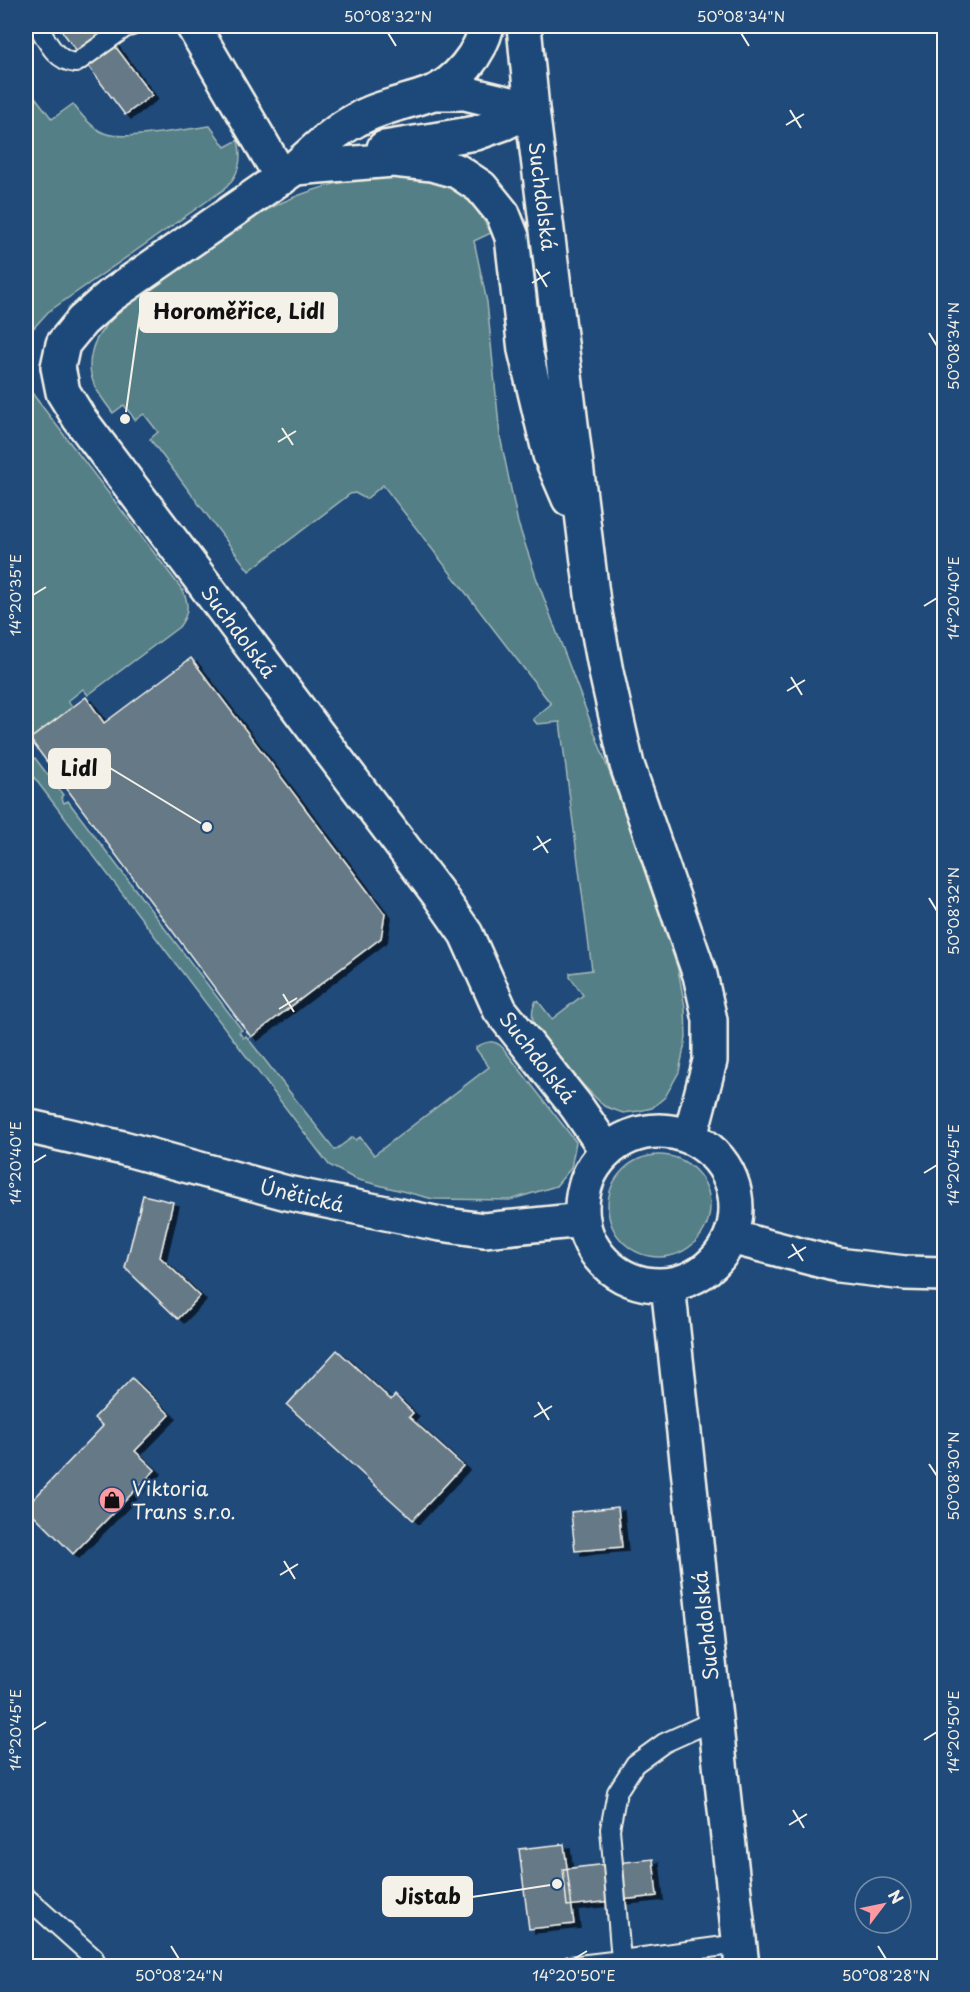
<svg xmlns="http://www.w3.org/2000/svg" width="970" height="1992" viewBox="0 0 970 1992" font-family="'Playpen Sans',sans-serif">
<style>
.green{fill:#557f86;stroke:#a4b8b7;stroke-width:1.5}
.building{fill:#667987;stroke:#f4f1e8;stroke-width:1.5;filter:url(#shadow)}
.lines{fill:none;stroke-linecap:round;stroke-linejoin:round}
.service-casing{stroke:#f4f1e8;stroke-width:22}
.minor-casing{stroke:#f4f1e8;stroke-width:38}
.tertiary-casing{stroke:#f4f1e8;stroke-width:38}
.secondary-casing{stroke:#f4f1e8;stroke-width:38}
.service{stroke:#1f4a7a;stroke-width:18}
.minor{stroke:#1f4a7a;stroke-width:33}
.tertiary{stroke:#1f4a7a;stroke-width:33}
.secondary{stroke:#1f4a7a;stroke-width:33}
.ticks{fill:none;stroke:#f4f1e8;stroke-width:2}
.labels{text-anchor:middle;dominant-baseline:central;stroke-width:4.5;stroke-linejoin:round;paint-order:stroke}
.street-label{font-size:20px;fill:#f4f1e8;stroke:#1f4a7a}
.poi-label{font-size:20px;fill:#f4f1e8;stroke:#1f4a7a;text-anchor:start}
.leader{fill:none;stroke:#f4f1e8;stroke-width:2}
.callout-dot{fill:#f4f1e8;stroke:#1f4a7a;stroke-width:2}
.callout{fill:#f4f1e8;stroke:#f4f1e8;stroke-width:2}
.callout-label{font-size:21px;text-anchor:middle;font-weight:bold;fill:#111}
.neatline{fill:none;stroke:#f4f1e8;stroke-width:2}
.ticks-label{font-size:15px;text-anchor:middle;fill:#f4f1e8}
</style>
<defs>
<filter id="shadow"><feDropShadow dx="6" dy="4" stdDeviation="0" flood-color="#0009"/></filter>
</defs>
<rect width="100%" height="100%" fill="#1f4a7a"/>
<filter id="ink" filterUnits="userSpaceOnUse"><feTurbulence type="fractalNoise" baseFrequency=".0167" numOctaves="2"/><feDisplacementMap in="SourceGraphic" scale="12" xChannelSelector="R" yChannelSelector="G"/><feConvolveMatrix kernelMatrix="1 2 1 2 8 2 1 2 1" color-interpolation-filters="sRGB"/></filter>
<g filter="url(#ink)">
<path class="green" d="M26 85 52 119 73 104C81 115 93 130 107 134 127 140 187 129 210 126L225 147 238 140C243 161 239 176 223 190L48 312 30 332 26 343Z
M419 176C458 189 471 196 491 233L474 241 487 302 500 436 518 523 536 577 624 811 678 969 685 1007 686 1038 679 1072 665 1097 652 1108 639 1111 623 1113 604 1106 583 1085 537 1031C532 1021 530 1011 536 1001H538L552 1019 583 995 570 977V973L592 970 560 722 537 724 533 719 551 704 383 485 366 499 355 493 350 494 249 571 150 439 158 432 144 414 135 420 124 405 113 413C100 396 86 379 91 356 92 349 95 341 99 335 116 309 159 281 186 263 226 235 264 206 311 191 348 178 380 176 419 176Z
M26 378 28 387 35 397 181 588C190 603 189 614 179 627L88 695 83 689 68 701 75 710 27 747 31 753 28 755 32 760 35 758 63 795 61 797 64 803 68 801 242 1030 239 1032 243 1038 246 1036 335 1150 353 1137 356 1140 360 1137 374 1155 489 1067 476 1049V1047C487 1041 494 1039 503 1048L576 1142 571 1168 556 1186 510 1200 433 1199 355 1179 329 1165 26 767Z
M608 1206a51 51 0 1 1 102 0a51 51 0 1 1-102 0Z"/>
<path class="building" d="M58 26H100L152 95 125 115Z
M191 658 385 914 381 938 251 1037 30 739 86 697 104 723Z
M143 1195 173 1202 160 1257 200 1296 178 1319 125 1268Z
M337 1350 391 1400 395 1395 413 1413 409 1417 463 1466 413 1520 287 1405Z
M132 1378 170 1415 135 1451 155 1470 73 1554 26 1507 103 1426 94 1418Z
M618 1507 622 1547 575 1551 571 1512Z
M564 1844 574 1924 529 1929 519 1849Z
M653 1859 657 1896 567 1906 563 1869Z
M26 1957 35 1966H26Z"/>
<g class="lines">
<defs>
<path id="service" d="M38 26C47 41 55 61 76 63L125 28 132 26
M715 1720 664 1743 635 1764 617 1792 610 1829 621 1960 739 1944
M26 1897 94 1958 97 1966
M570 1966 621 1960"/>
<path id="minor" d="M193 26 282 178
M295 168 110 296 82 321 63 344 58 367 63 392 79 418 439 895 466 934 500 1010 576 1106 607 1151"/>
<path id="tertiary" d="M26 1126 123 1148 287 1193 440 1224 484 1230 583 1220
M731 1237 838 1265 905 1273 944 1274"/>
<path id="secondary" d="M524 26 532 109 593 602 606 672 627 765 700 975 710 1020V1061L690 1137
M431 93H465L532 109
M384 148 476 133 504 123 532 109
M295 168 393 160 432 164 457 171 481 187 503 214 512 237 525 350 550 455 569 499
M295 168C314 151 333 132 356 120 379 107 405 103 430 94 457 83 480 54 487 26
M582 1208a77 77 0 1 1 154 0a77 77 0 1 1-154 0Z
M668 1285 742 1966"/>
</defs>
<use href="#service" class="service-casing"/>
<use href="#minor" class="minor-casing"/>
<use href="#tertiary" class="tertiary-casing"/>
<use href="#secondary" class="secondary-casing"/>
<use href="#service" class="service"/>
<use href="#minor" class="minor"/>
<use href="#tertiary" class="tertiary"/>
<use href="#secondary" class="secondary"/>
</g>
</g>
<path class="ticks" d="M388 33 396 46M741 33 749 46M790 110 801 128M786 125 804 114M536 269 547 287M532 283 550 272M929 333 937 346M282 428 293 445M278 442 296 431M33 595 46 587M924 606 937 598M791 677 802 695M787 691 805 680M537 836 548 853M533 850 551 839M929 898 937 911M283 994 294 1012M279 1009 297 998M33 1163 46 1155M924 1173 937 1165M792 1244 803 1261M788 1258 806 1247M538 1402 549 1420M534 1417 552 1406M929 1464 937 1476M284 1561 295 1579M280 1575 298 1564M33 1730 46 1722M924 1740 937 1732M793 1810 804 1828M789 1825 807 1814M171 1946 179 1959M878 1946 886 1959M574 1959 587 1951"/>
<defs>
<symbol id="shop-disc" viewBox="-11 -11 22 22"><circle r="9.5" fill="#ff9aa2" stroke="#1f4a7a"/><path d="M-5-2.5h2.3a2.7 3.5 0 0 1 5.4 0H5L5.5 6h-11ZM-1.5-2.5h3a1.5 2.3 0 0 0-3 0Z" fill="#111"/></symbol>
</defs>
<g fill-rule="evenodd">
<use href="#shop-disc" x="97" y="1485" width="30" height="30"/>
</g>
<g class="labels">
<g class="street-label">
<text transform="translate(543 196) rotate(83)">Suchdolská</text>
<text transform="translate(239 631) rotate(53)">Suchdolská</text>
<text transform="translate(538 1057) rotate(52)">Suchdolská</text>
<text transform="translate(302 1195) rotate(13)">Únětická</text>
<text transform="translate(705 1626) rotate(-96)">Suchdolská</text>
</g>
<g class="poi-label">
<text x="132" y="1488">Viktoria<tspan x="132" dy="23">Trans s.r.o.</tspan></text>
</g>
</g>
<path class="leader" d="M125 419L140 312M207 827L110 768M557 1884L472 1897"/>
<g class="callout-dot">
<circle cx="125" cy="419" r="6"/>
<circle cx="207" cy="827" r="6"/>
<circle cx="557" cy="1884" r="6"/>
</g>
<g class="callout">
<rect x="140" y="293" width="197" height="39" rx="6"/>
<rect x="49" y="749" width="61" height="39" rx="6"/>
<rect x="383" y="1877" width="89" height="39" rx="6"/>
</g>
<g class="callout-label">
<text x="239" y="319">Horoměřice, Lidl</text>
<text x="79" y="776">Lidl</text>
<text x="428" y="1904">Jistab</text>
</g>
<rect width="970" height="1992" fill="none" stroke="#1f4a7a" stroke-width="66"/>
<g transform="translate(883 1905) rotate(58)"><circle r="28" fill="#1f4a7a" stroke="#748da6" stroke-width="1.5"/>
<path d="M0-4.5L10 22L0 15L-10 22Z" fill="#ff9aa2"/>
<text y="-9" font-size="16" font-weight="bold" text-anchor="middle" fill="#f4f1e8">N</text>
</g>
<rect x="33" y="33" width="904" height="1926" class="neatline"/>
<g class="ticks-label">
<text x="388" y="22">50°08'32"N</text>
<text x="741" y="22">50°08'34"N</text>
<text transform="translate(954 346) rotate(-90)" y="5">50°08'34"N</text>
<text transform="translate(16 595) rotate(-90)" y="5">14°20'35"E</text>
<text transform="translate(954 598) rotate(-90)" y="5">14°20'40"E</text>
<text transform="translate(954 911) rotate(-90)" y="5">50°08'32"N</text>
<text transform="translate(16 1163) rotate(-90)" y="5">14°20'40"E</text>
<text transform="translate(954 1165) rotate(-90)" y="5">14°20'45"E</text>
<text transform="translate(954 1476) rotate(-90)" y="5">50°08'30"N</text>
<text transform="translate(16 1730) rotate(-90)" y="5">14°20'45"E</text>
<text transform="translate(954 1732) rotate(-90)" y="5">14°20'50"E</text>
<text x="179" y="1981">50°08'24"N</text>
<text x="574" y="1981">14°20'50"E</text>
<text x="886" y="1981">50°08'28"N</text>
</g>
</svg>
